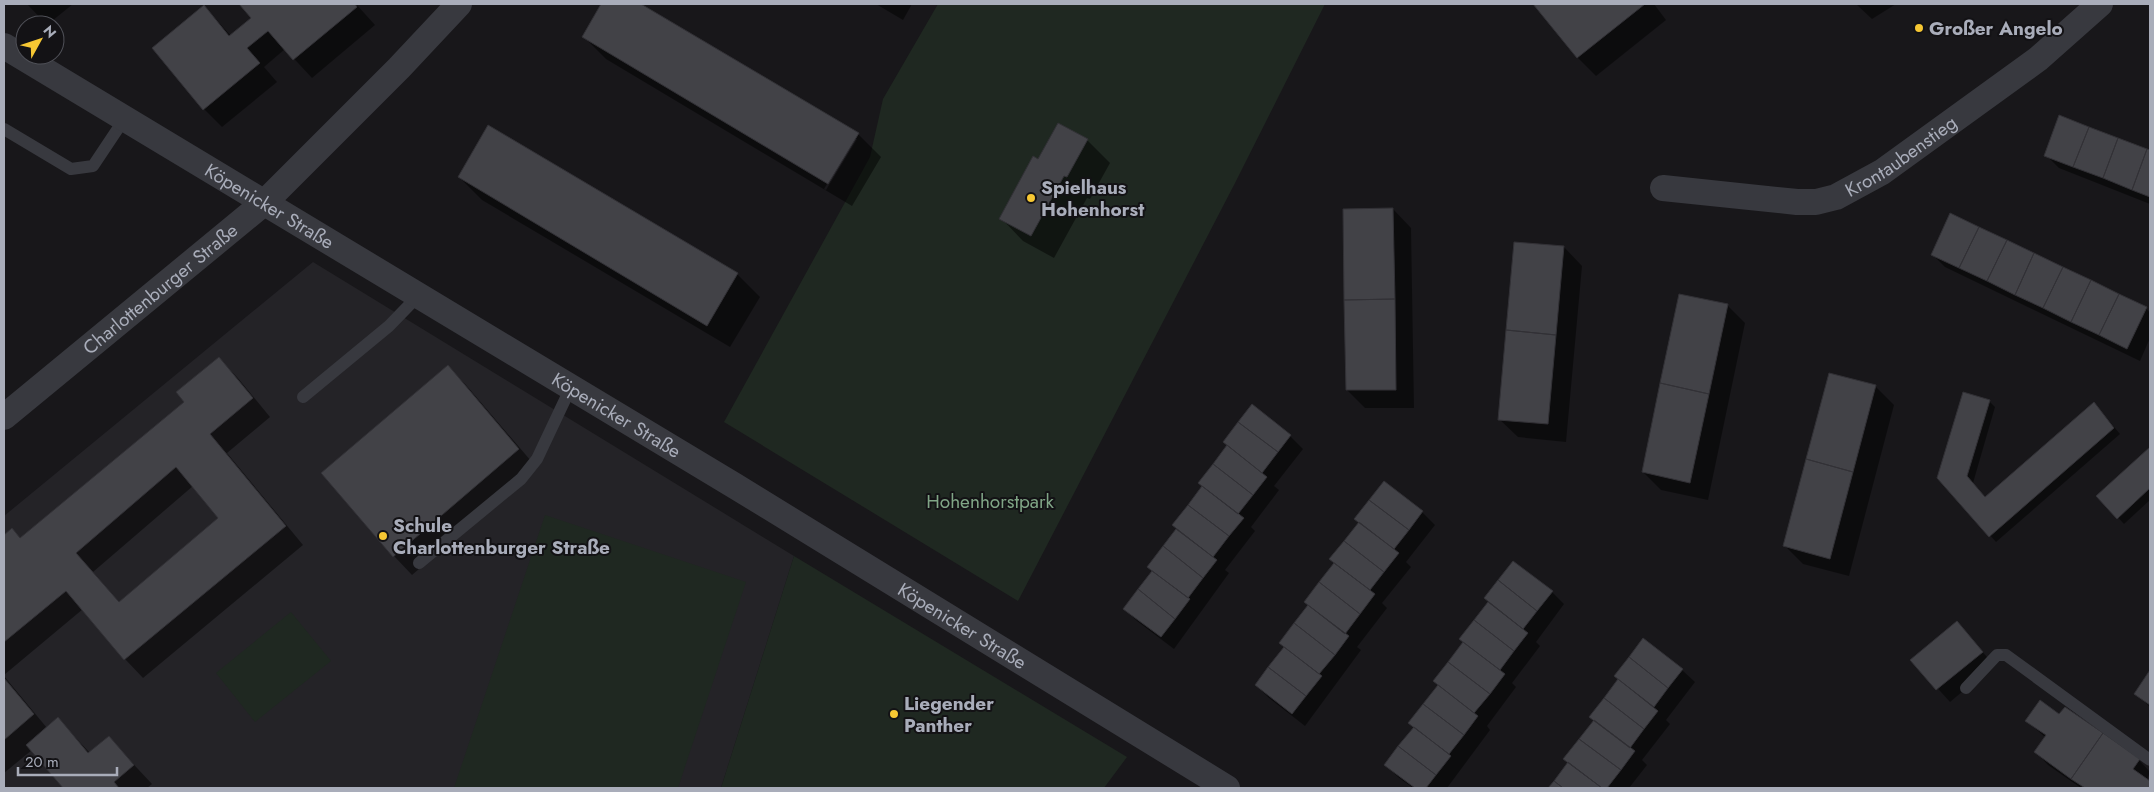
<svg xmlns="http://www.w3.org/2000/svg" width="2154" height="792" viewBox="0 0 2154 792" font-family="Jost,sans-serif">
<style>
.built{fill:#242327}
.green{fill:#1f2821}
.shadow{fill:#0007;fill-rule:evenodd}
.building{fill:#424247;stroke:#323136;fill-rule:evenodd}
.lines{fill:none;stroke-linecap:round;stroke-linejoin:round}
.service{stroke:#38393f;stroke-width:12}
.minor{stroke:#38393f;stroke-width:26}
.poi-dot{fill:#f6c733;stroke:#131215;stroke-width:2}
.labels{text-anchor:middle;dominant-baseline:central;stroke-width:4;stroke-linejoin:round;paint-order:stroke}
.poi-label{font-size:19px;font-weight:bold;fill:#a9adba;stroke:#131215;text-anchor:start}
.street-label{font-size:19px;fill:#a9adba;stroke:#131215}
.park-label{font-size:19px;fill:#80a586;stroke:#131215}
</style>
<rect width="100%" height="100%" fill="#18171a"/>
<path class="built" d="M313 262 794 556 721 788H4V516Z"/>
<path class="green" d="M938 4H1325L1234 185 1018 601 724 422 870 157 883 99Z
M545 515 746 582 678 788H454Z
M794 556 1127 757 1104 788H721Z
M291 612 331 661 255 722 216 673Z"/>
<path class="shadow" d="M27 4H73L47 25Z
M241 4H356L375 25 312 78 285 49 264 67 277 82 222 127 204 109V6L231 36 253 18Z
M603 4H639L858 134 881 157 852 206 606 59 583 36ZM854 139H857L826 190 824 189Z
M876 4H912L903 20Z
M1535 4H1654L1666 20 1596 76 1578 58Z
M1856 4H1896L1872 19Z
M2060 117 2150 152V204L2059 168 2046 155Z
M1087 140 1110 163 1090 199 1087 198 1054 258 1023 241 1001 218 1039 161Z
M459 177 737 274 760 297 730 347 482 200Z
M1393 209 1411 228 1414 408H1365L1347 390Z
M1564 247 1582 266 1566 442 1518 437 1499 419Z
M1932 254 2146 308 2150 313V338L2140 361 1945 267Z
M1727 305 1745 323 1708 500 1661 490 1643 472Z
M219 359 237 377 270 417 227 453 303 545 143 678 125 659 83 609 4 675V537L12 530 21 539 186 402ZM193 486 220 518 120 603 93 572Z
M448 367 466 385 537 468 412 575 394 556Z
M1875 386 1894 405 1849 576 1803 564 1785 546Z
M1989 401 1995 407 1973 483 1986 498 2100 410 2120 434 1996 542 1939 478Z
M1252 406 1290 436 1303 449 1274 486 1279 490 1251 527 1255 531 1225 570 1229 573 1174 649 1137 621 1125 609 1153 571 1149 566 1178 529Z
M2150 448V500L2124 524 2098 496Z
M1384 483 1422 512 1435 525 1406 562 1411 567 1382 603 1387 608 1357 647 1361 650 1305 726 1269 698 1256 685 1285 648 1309 605 1305 601 1335 563Z
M1552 592 1564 604 1536 642 1540 646 1512 683 1516 687 1487 726 1490 730 1447 788H1413L1398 777 1386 765 1415 727 1410 722 1439 685 1465 642 1461 639 1489 602 1485 598Z
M1957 623 1994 665 1950 702 1912 660Z
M1682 670 1695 682 1666 720 1670 724 1642 760 1647 765 1629 788H1550L1569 763 1620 680Z
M2150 673V707L2136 693Z
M4 676 47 728 58 719 90 753 109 738 152 784 147 788H65L32 750 4 773Z
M2065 708 2139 760 2150 772 2147 780 2150 783V788H2081L2048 765 2036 752 2046 738 2026 720 2060 716Z"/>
<path class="building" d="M239 4H355L357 7 293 60 268 31 247 48 260 63 203 110 152 48 204 5 229 36 251 18Z
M601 4H641L859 133 828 184 582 37Z
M1533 4H1645L1577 58Z
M2059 115 2089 127 2073 167 2044 156Z
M1058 123 1088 139 1067 177 1064 176 1031 236 999 219 1033 156 1038 159Z
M488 125 738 273 707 326 458 177Z
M2089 127 2118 138 2103 178 2073 167Z
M2118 138 2147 149 2132 190 2103 178Z
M2147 149 2150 150V197L2132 190Z
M1393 208 1395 299 1344 300 1343 209Z
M1950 213 1979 227 1959 268 1931 255Z
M1979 227 2007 240 1987 281 1959 268Z
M2007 240 2034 253 2015 295 1987 281Z
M1514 242 1564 246 1556 335 1506 330Z
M2034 253 2063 267 2043 308 2015 295Z
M2063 267 2091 280 2071 322 2043 308Z
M2091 280 2119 294 2099 335 2071 322Z
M1679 294 1728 304 1709 394 1660 383Z
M2119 294 2147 307 2127 349 2099 335Z
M1395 299 1396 390H1346L1344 300Z
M1506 330 1556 335 1548 424 1498 420Z
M219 357 253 398 210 434 286 526 124 660 66 591 4 642V535L12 528 20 538 184 402 176 392ZM176 467 218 518 119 602 76 553Z
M448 365 519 449 393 557 321 473Z
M1829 373 1876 385 1853 472 1806 459Z
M1660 383 1709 394 1690 483 1642 472Z
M1963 392 1990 400 1967 476 1985 497 2094 402 2114 428 1989 537 1937 478Z
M1252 404 1291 435 1278 452 1238 422Z
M1238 422 1278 452 1262 473 1223 442Z
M1227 445 1267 477 1253 495 1213 464Z
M2150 447V488L2117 519 2096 496Z
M1806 459 1853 472 1830 559 1783 546Z
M1213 464 1253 495 1238 514 1198 483Z
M1384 481 1423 511 1409 530 1369 500Z
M1202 486 1244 518 1229 536 1188 505Z
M1369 500 1409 530 1394 549 1354 519Z
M1188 505 1229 536 1213 557 1172 525Z
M1359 522 1399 553 1384 572 1344 541Z
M1176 529 1217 560 1203 578 1163 546Z
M1344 541 1384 572 1370 590 1329 559Z
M1163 546 1203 578 1188 598 1147 567Z
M1513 561 1553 591 1537 611 1498 580Z
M1334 563 1375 594 1360 614 1319 582Z
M1152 571 1190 599 1175 619 1138 589Z
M1498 580 1537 611 1523 629 1484 598Z
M1319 582 1360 614 1345 634 1304 602Z
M1138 589 1175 619 1161 637 1123 609Z
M1488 602 1528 633 1514 651 1474 620Z
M1308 605 1349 636 1335 655 1294 623Z
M1474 620 1514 651 1500 670 1459 639Z
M1957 621 1983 652 1936 690 1910 660Z
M1294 623 1335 655 1319 674 1279 643Z
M1643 638 1683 669 1668 688 1629 657Z
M1463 642 1505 674 1490 694 1448 662Z
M1284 647 1322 676 1306 696 1268 667Z
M1629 657 1668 688 1654 707 1614 676Z
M1448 662 1490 694 1474 713 1433 681Z
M1268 667 1306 696 1292 714 1255 685Z
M2150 670V705L2134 694Z
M4 678 34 714 4 740Z
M1618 679 1658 711 1644 729 1604 698Z
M1438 685 1478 716 1464 735 1423 704Z
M1604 698 1644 729 1630 748 1589 717Z
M2040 700 2059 714 2065 707 2103 733 2071 779 2034 752 2046 735 2025 721Z
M1423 704 1464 735 1449 754 1408 723Z
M58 717 88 753 109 736 134 765 114 782 119 788H63L26 745Z
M1594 720 1635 751 1621 770 1579 739Z
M1414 727 1451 756 1436 775 1398 746Z
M2103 733 2140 759 2133 769 2150 781V788H2085L2071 779Z
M1579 739 1621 770 1607 788H1602L1563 759Z
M1398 746 1436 775 1426 788H1415L1384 765Z
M1568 762 1602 788H1563L1554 781Z
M1554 781 1563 788H1548Z"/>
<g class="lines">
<path class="service" d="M4 129 71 169 93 166 125 118
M303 397 389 326 419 295
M419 563 521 479 537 459 571 387
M1966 688 1997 655H2006L2150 760"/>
<g class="minor">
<path id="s1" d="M4 46 735 486 1227 788"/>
<path id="s2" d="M1663 188 1797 202H1816L1836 197 1882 172 2038 59 2100 4"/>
<path id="s3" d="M4 417 265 202 399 68 459 4"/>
</g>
</g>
<g class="poi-dot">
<circle cx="1919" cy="28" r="5"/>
<circle cx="1031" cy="198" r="5"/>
<circle cx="383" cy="536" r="5"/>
<circle cx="894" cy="714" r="5"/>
</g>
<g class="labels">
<g class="poi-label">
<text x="1929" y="28">Großer Angelo</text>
<text x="1041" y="187">Spielhaus<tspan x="1041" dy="22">Hohenhorst</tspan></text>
<text x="393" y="525">Schule<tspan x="393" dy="22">Charlottenburger Straße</tspan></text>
<text x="904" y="703">Liegender<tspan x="904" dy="22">Panther</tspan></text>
</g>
<g class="street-label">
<text stroke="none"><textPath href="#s2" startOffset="251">Krontaubenstieg</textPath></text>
<text stroke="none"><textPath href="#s1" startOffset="310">Köpenicker Straße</textPath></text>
<text stroke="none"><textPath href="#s3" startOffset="202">Charlottenburger Straße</textPath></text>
<text stroke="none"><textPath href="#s1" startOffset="715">Köpenicker Straße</textPath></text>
<text stroke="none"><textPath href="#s1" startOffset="1120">Köpenicker Straße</textPath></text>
</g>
<g class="park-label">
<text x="990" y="501">Hohenhorstpark</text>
</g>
</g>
<rect width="2154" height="792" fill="none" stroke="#a9adba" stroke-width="10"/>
<g transform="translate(40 40) rotate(50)"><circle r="24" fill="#131215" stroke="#4f5057"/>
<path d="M0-4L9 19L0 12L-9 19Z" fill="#f6c733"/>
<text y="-8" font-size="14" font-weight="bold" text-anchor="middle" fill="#a9adba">N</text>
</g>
<path d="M18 767v8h99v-8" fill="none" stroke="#a9adba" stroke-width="2.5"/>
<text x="25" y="767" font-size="15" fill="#a9adba" stroke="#131215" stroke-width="4" paint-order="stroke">20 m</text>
</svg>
